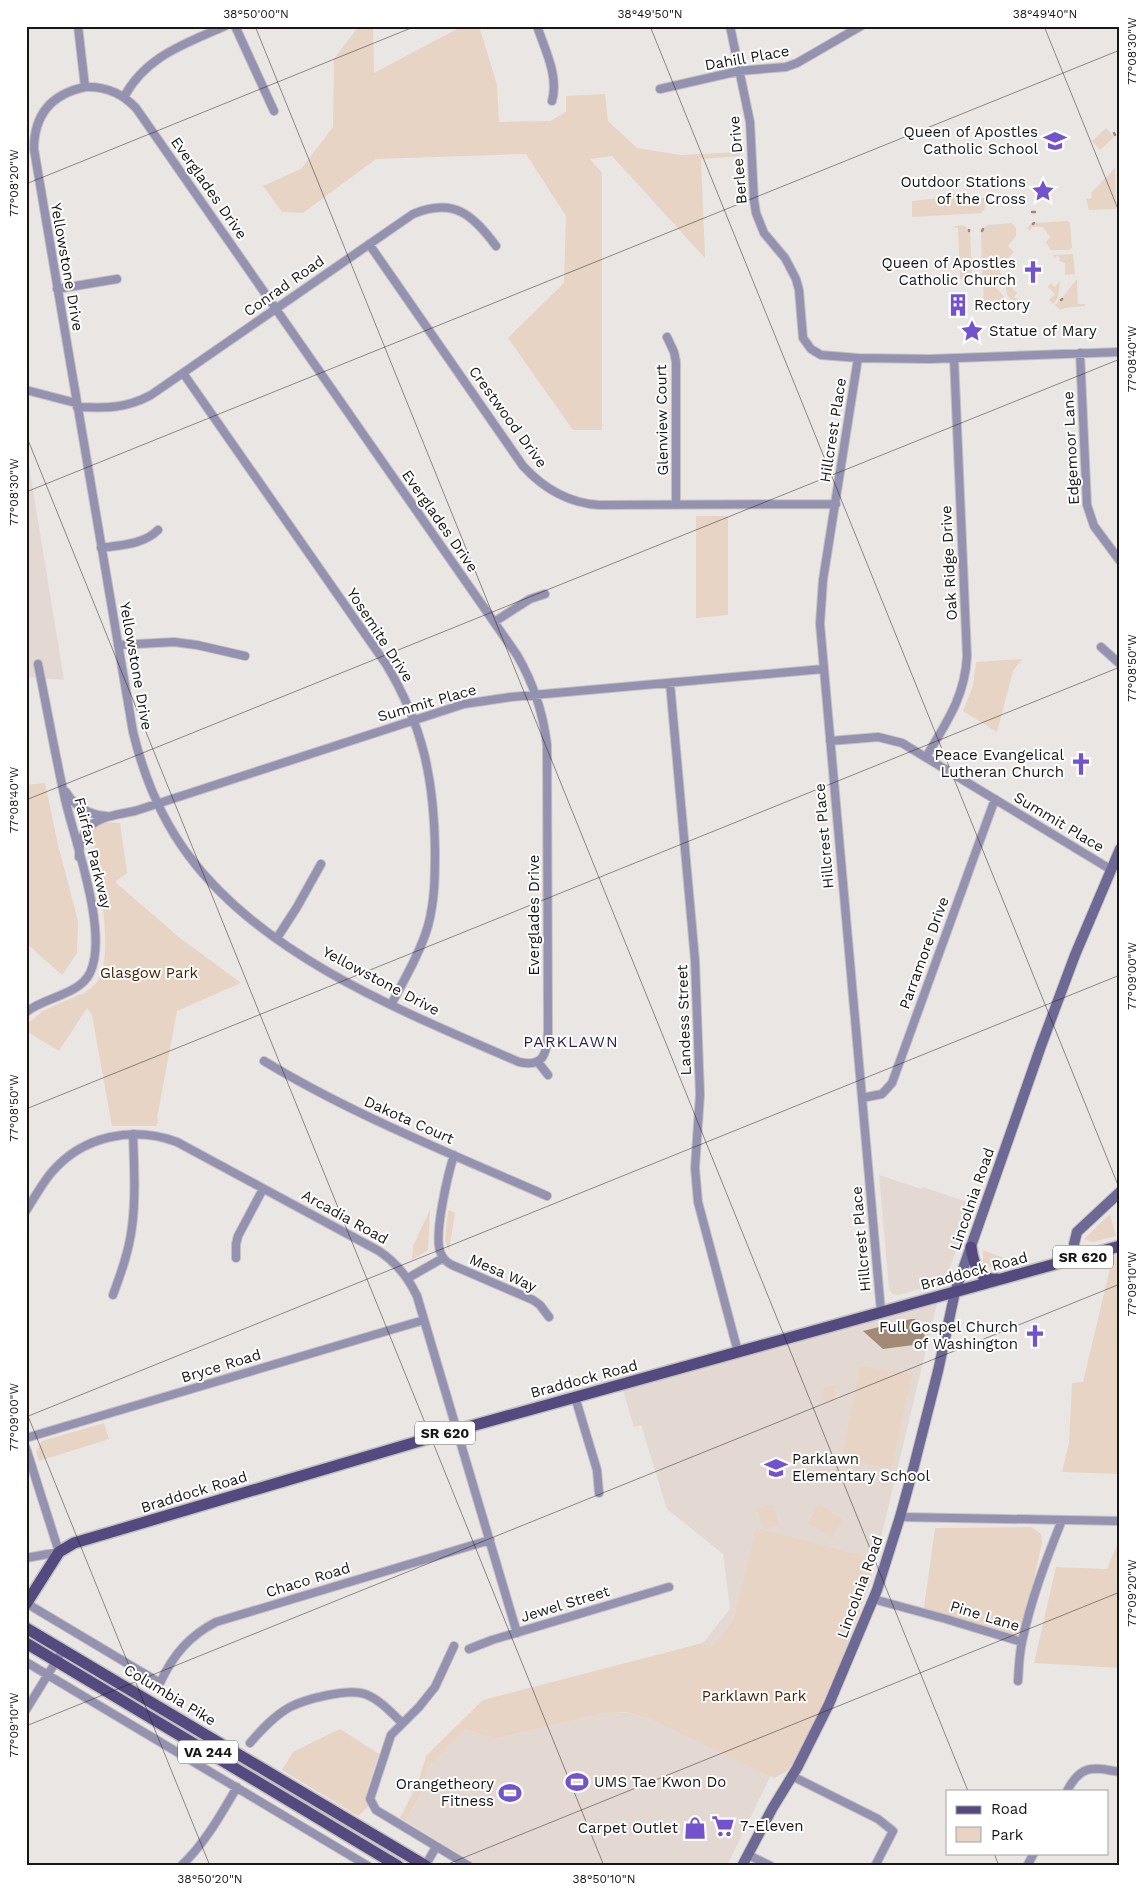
<svg xmlns="http://www.w3.org/2000/svg" width="1146" height="1892" viewBox="0 0 1146 1892" font-family="'Work Sans',sans-serif">
<style>
.built{fill:#e3d9d2}
.green{fill:#e7d4c5}
.water{fill:#a28a77}
.lines{fill:none;stroke-linecap:round;stroke-linejoin:round}
.stream{stroke:#a28a77;stroke-width:2.5}
.street-casing{stroke:#c4c1bf;stroke-width:10}
.secondary-casing{stroke:#c4c1bf;stroke-width:12}
.primary-casing{stroke:#c4c1bf;stroke-width:14}
.street{stroke:#9591b0;stroke-width:8}
.secondary{stroke:#6e6894;stroke-width:10}
.primary{stroke:#544a7f;stroke-width:11}
.ticks{fill:none;stroke:#181716;stroke-width:1;stroke-opacity:0.45}
.labels{text-anchor:middle;dominant-baseline:central;stroke-width:4;stroke-linejoin:round;paint-order:stroke}
.shield{fill:#fff;stroke:#5d5d5c;stroke-width:1}
.shield-label{font-size:14px;font-weight:bold;fill:#181716}
.street-label{font-size:15px;fill:#181716;stroke:#fff}
.poi-label{font-size:15px;fill:#181716;stroke:#fff;text-anchor:end}
.park-label{font-size:15px;fill:#482501;stroke:#fff}
.neighbourhood-label{font-size:16px;letter-spacing:1px;fill:#2d1e58;stroke:#fff}
.neatline{fill:none;stroke:#181716;stroke-width:2}
.ticks-label{font-size:12px;text-anchor:middle;fill:#181716}
</style>
<rect width="100%" height="100%" fill="#eae6e4"/>
<path class="built" d="M26 447 64 680 26 677Z
M879 1175 921 1189 923 1187 973 1204 947 1276 938 1284 899 1295 892 1294 889 1288Z
M937 1304 869 1587 822 1699 703 1643 730 1609 723 1554 667 1509 641 1425 634 1427 622 1387Z
M611 1712 629 1713 650 1719 771 1775 727 1866H479L405 1821 425 1786 427 1768 465 1729 495 1739 594 1714Z"/>
<path class="green" d="M359 26H373L374 73 463 26H479L497 85 499 122 550 121 566 112V96L605 94 608 121 637 148 681 155 740 152V156L701 159 705 258 612 156 590 159 602 173V430H573L508 338 564 283 566 216 526 154 376 159 303 213 282 212 263 186 301 169 333 127 334 59Z
M1106 128 1114 137 1100 150 1092 141Z
M1115 168 1116 209 1089 210 1086 199 1092 198 1091 193Z
M968 193 976 198H984L985 208 981 213 912 217V201L941 198 951 194Z
M1068 221 1070 223 1072 248 1069 250H1051L1046 242 1050 237 1043 227H1032L1030 231 1027 228 1032 223 1035 224V223Z
M1012 223 1016 228V236L1008 246 1014 252 1000 266V273L1003 276 982 278 981 230 987 225Z
M963 225 970 231 972 279H960L958 228 951 227Z
M1073 254 1075 274 1065 275V263L1059 261 1060 259 1058 255 1055 258 1052 256 1055 255Z
M1076 280H1077L1078 304H1084L1085 306 1065 308 1060 310 1055 305 1060 300 1062 301 1063 300 1062 298Z
M1060 281 1058 298 1053 304 1049 300 1055 294 1048 287 1051 283 1055 287Z
M983 282C996 282 1005 300 1014 308L1010 312 1005 310H993L992 308H990L991 310 984 307Z
M1006 282 1017 293 1014 297 1020 301 1016 305C1008 299 1005 292 1006 282Z
M728 516V615L696 618V516Z
M1022 659 1013 671 997 732 963 711 973 686 976 662Z
M45 783 58 845 78 921 77 953 62 975 26 943V785Z
M89 822 120 823 127 873 115 882 180 938 241 983 177 1011 157 1118 158 1122 156 1126H112L92 1015 87 1008 59 1051 26 1031V1025L43 1011 80 994 82 995C86 991 93 987 97 982 117 954 95 857 89 822Z
M430 1210 428 1250 412 1260 413 1246Z
M448 1210 455 1213 449 1251 445 1240Z
M1110 1214 1116 1236 1093 1242 1084 1239Z
M983 1250 1017 1263 995 1269 983 1264Z
M1120 1254V1474L1062 1472 1069 1443 1072 1383 1083 1382 1113 1256Z
M860 1366 912 1374 891 1469 842 1458Z
M836 1385 834 1401 822 1399 824 1387Z
M104 1423 109 1439 39 1461 36 1452 42 1441Z
M773 1504 779 1525 763 1529 758 1510 759 1508Z
M819 1504 842 1519 832 1538 808 1523Z
M1031 1527 1041 1534 1042 1542 1020 1645 923 1615 935 1528Z
M756 1528 876 1559 857 1619 835 1676 815 1719 796 1758 787 1771 774 1778 650 1719 626 1712 601 1713 495 1739 465 1729 427 1768 425 1786 405 1821 400 1818 419 1780 426 1756 483 1700 703 1643 712 1647 734 1620Z
M1118 1543H1120V1668L1034 1663 1056 1567 1107 1569Z
M340 1729 379 1754 367 1790 369 1806 358 1816 282 1770 293 1752Z"/>
<path class="water" d="M911 1319H915L929 1343 883 1349 863 1331Z"/>
<g class="lines">
<path class="stream" d="M1114 133 1115 135
M985 199V200
M1032 212H1035
M1033 224 1034 223
M969 230V231
M982 231 983 229
M1061 300 1062 299
M991 309H993"/>
<defs>
<path id="street" d="M78 26 85 87
M235 26 274 111
M537 26C545 50 559 76 552 101
M730 26 750 122 754 200 756 213 764 233 785 258 796 279 799 290 803 338 811 349 821 355 858 358 930 359 1120 352
M85 87C106 86 122 93 136 108L517 655C534 684 543 712 547 745L548 1032C547 1053 544 1068 519 1062 406 1013 264 957 189 856 161 819 144 777 133 732L34 149C34 114 52 94 85 87Z
M660 89 739 71 786 67 797 63 861 26
M124 97C146 56 185 44 225 26
M369 244 523 466C544 489 569 503 599 505L836 504
M57 289 117 279
M667 337 674 352 676 362V505
M1080 353 1087 505 1094 526 1120 561
M858 358 823 580 820 624 881 1312
M183 373 386 664C423 725 434 779 435 850 435 876 435 900 428 926 420 953 404 980 391 1005
M26 390 76 403
M77 407C106 408 125 409 151 395L413 214C454 197 473 215 496 246
M101 548C120 545 143 545 158 530
M494 622 530 599 545 594
M118 645 174 642 197 645 245 656
M1101 647 1120 664
M670 683 695 960 700 1095 695 1168 698 1202 738 1352
M830 741 878 737 902 743 1110 869
M926 757C946 723 965 697 967 656L954 358
M66 792C74 806 89 815 106 816
M79 857C79 819 105 817 135 811L464 704 511 697 823 669
M277 938 297 907 321 864
M26 1012C45 997 79 995 90 973 109 933 75 842 65 799 55 754 47 709 38 664
M264 1061C353 1115 452 1154 547 1196
M538 1062 548 1075
M862 1098 882 1094 892 1083 995 799
M454 1155C448 1174 434 1233 440 1251 442 1258 446 1262 452 1265L533 1300 540 1305 549 1317
M26 1211C34 1198 42 1184 51 1173 83 1135 133 1126 177 1142L379 1251C397 1263 408 1277 417 1296L517 1633
M236 1258V1244L238 1236 263 1189
M408 1278 443 1258
M113 1295C121 1273 129 1251 132 1227 136 1196 134 1165 133 1134
M575 1397 597 1470 599 1493
M26 1438 424 1320
M26 1448 59 1552 26 1558
M900 1517 1120 1521
M873 1599 946 1619 1022 1642
M26 1603 160 1683C173 1655 189 1636 216 1622L490 1540
M454 1646 435 1687 419 1707 391 1735 370 1799 376 1810 469 1866
M469 1649 492 1640 669 1587
M26 1662 368 1866
M1018 1681C1019 1668 1019 1655 1022 1642 1031 1599 1046 1560 1062 1520
M26 1710 63 1650
M250 1743C262 1729 274 1716 290 1707 306 1699 348 1688 365 1694 379 1699 392 1713 402 1723
M792 1776 878 1819 893 1831 875 1866
M1067 1791C1081 1764 1093 1767 1120 1772
M748 1855 771 1866
M181 1866C205 1843 220 1816 237 1787
M425 1866 436 1847
M1027 1866 1034 1853"/>
<path id="secondary" d="M1077 1258 1074 1244 1077 1232 1120 1192
M742 1866 772 1809 797 1768 829 1704 877 1590 900 1517 914 1466 938 1371 955 1292 1041 1046 1075 955 1120 849"/>
<path id="primary" d="M971 1247C973 1262 978 1281 997 1279
M26 1604 59 1552 74 1543 457 1430 1120 1246
M26 1628 426 1866
M26 1643 398 1866"/>
</defs>
<use href="#street" class="street-casing"/>
<use href="#secondary" class="secondary-casing"/>
<use href="#primary" class="primary-casing"/>
<use href="#street" class="street"/>
<use href="#secondary" class="secondary"/>
<use href="#primary" class="primary"/>
</g>
<path class="ticks" d="M255 26 968 1791M650 26 1120 1190M1044 26 1120 214M26 184 416 26M26 435 604 1866M26 492 1120 50M26 800 1120 359M26 1109 1120 667M26 1411 210 1866M26 1417 1120 975M26 1726 1120 1284M994 1853 999 1866M443 1866 1120 1592"/>
<defs>
<symbol id="school-bare" viewBox="-9 -9 18 18"><path d="M0-5L7-2L0 1L-7-2ZM-4 1L0 2.5L4 1V4Q0 6-4 4Z" fill="#7253cd" stroke="#fff" stroke-width="2.5" paint-order="stroke"/></symbol>
<symbol id="sight-bare" viewBox="-9 -9 18 18"><path d="M0-6L1.8-2.2L6-1.7L2.9 1.2L3.7 5.4L0 3.3L-3.7 5.4L-2.9 1.2L-6-1.7L-1.8-2.2Z" fill="#7253cd" stroke="#fff" stroke-width="2.5" paint-order="stroke"/></symbol>
<symbol id="church-bare" viewBox="-9 -9 18 18"><path d="M-1.2-6h2.4v3.5h3.3v2.4h-3.3V6h-2.4V-.1h-3.3v-2.4h3.3Z" fill="#7253cd" stroke="#fff" stroke-width="2.5" paint-order="stroke"/></symbol>
<symbol id="building-bare" viewBox="-9 -9 18 18"><path d="M-4-6H4V6H1V3H-1V6H-4ZM-2.5-4.3h1.7v1.8h-1.7ZM.8-4.3h1.7v1.8H.8ZM-2.5-1h1.7V.8h-1.7ZM.8-1h1.7V.8H.8Z" fill="#7253cd" stroke="#fff" stroke-width="2.5" paint-order="stroke"/></symbol>
<symbol id="stadium-bare" viewBox="-9 -9 18 18"><path d="M0-5a6.5 5 0 1 0 0 10a6.5 5 0 1 0 0-10ZM-3.5-1.8h7v3.6h-7Z" fill="#7253cd" stroke="#fff" stroke-width="2.5" paint-order="stroke"/></symbol>
<symbol id="supermarket-bare" viewBox="-9 -9 18 18"><path d="M-6-5.5h2.5l.6 2H6L4.5 2H-2.5L-4.4-4H-6ZM-1.5 3.2a1.3 1.3 0 1 0 .1 0ZM3 3.2a1.3 1.3 0 1 0 .1 0Z" fill="#7253cd" stroke="#fff" stroke-width="2.5" paint-order="stroke"/></symbol>
<symbol id="shop-bare" viewBox="-9 -9 18 18"><path d="M-5-2.5h2.3a2.7 3.5 0 0 1 5.4 0H5L5.5 6h-11ZM-1.5-2.5h3a1.5 2.3 0 0 0-3 0Z" fill="#7253cd" stroke="#fff" stroke-width="2.5" paint-order="stroke"/></symbol>
</defs>
<g fill-rule="evenodd">
<use href="#school-bare" x="1039" y="125" width="32" height="32"/>
<use href="#sight-bare" x="1027" y="175" width="32" height="32"/>
<use href="#church-bare" x="1017" y="256" width="32" height="32"/>
<use href="#building-bare" x="942" y="289" width="32" height="32"/>
<use href="#sight-bare" x="956" y="315" width="32" height="32"/>
<use href="#church-bare" x="1065" y="748" width="32" height="32"/>
<use href="#church-bare" x="1019" y="1320" width="32" height="32"/>
<use href="#school-bare" x="760" y="1452" width="32" height="32"/>
<use href="#stadium-bare" x="561" y="1766" width="32" height="32"/>
<use href="#stadium-bare" x="494" y="1777" width="32" height="32"/>
<use href="#supermarket-bare" x="707" y="1810" width="32" height="32"/>
<use href="#shop-bare" x="679" y="1812" width="32" height="32"/>
</g>
<g class="labels">
<g class="shield">
<rect x="1053" y="1245.5" width="60" height="23" rx="4"/>
<rect x="415" y="1421.5" width="60" height="23" rx="4"/>
<rect x="178" y="1740.5" width="60" height="23" rx="4"/>
</g>
<g class="shield-label">
<text x="1083" y="1257">SR 620</text>
<text x="445" y="1433">SR 620</text>
<text x="208" y="1752">VA 244</text>
</g>
<g class="street-label">
<text transform="translate(747 58) rotate(-10)">Dahill Place</text>
<text transform="translate(738 160) rotate(-95)">Berlee Drive</text>
<text transform="translate(209 188) rotate(55)">Everglades Drive</text>
<text transform="translate(67 267) rotate(80)">Yellowstone Drive</text>
<text transform="translate(284 286) rotate(-35)">Conrad Road</text>
<text transform="translate(508 417) rotate(54)">Crestwood Drive</text>
<text transform="translate(662 420) rotate(-91)">Glenview Court</text>
<text transform="translate(833 430) rotate(-81)">Hillcrest Place</text>
<text transform="translate(1071 448) rotate(-93)">Edgemoor Lane</text>
<text transform="translate(440 521) rotate(55)">Everglades Drive</text>
<text transform="translate(949 563) rotate(-93)">Oak Ridge Drive</text>
<text transform="translate(380 635) rotate(57)">Yosemite Drive</text>
<text transform="translate(136 666) rotate(80)">Yellowstone Drive</text>
<text transform="translate(427 703) rotate(-16)">Summit Place</text>
<text transform="translate(1059 822) rotate(31)">Summit Place</text>
<text transform="translate(824 836) rotate(-95)">Hillcrest Place</text>
<text transform="translate(93 853) rotate(76)">Fairfax Parkway</text>
<text transform="translate(534 915) rotate(-90)">Everglades Drive</text>
<text transform="translate(924 953) rotate(-70)">Parramore Drive</text>
<text transform="translate(381 981) rotate(28)">Yellowstone Drive</text>
<text transform="translate(684 1020) rotate(-92)">Landess Street</text>
<text transform="translate(409 1120) rotate(24)">Dakota Court</text>
<text transform="translate(972 1199) rotate(-71)">Lincolnia Road</text>
<text transform="translate(345 1217) rotate(29)">Arcadia Road</text>
<text transform="translate(861 1239) rotate(-95)">Hillcrest Place</text>
<text transform="translate(974 1271) rotate(-15)">Braddock Road</text>
<text transform="translate(503 1273) rotate(24)">Mesa Way</text>
<text transform="translate(221 1366) rotate(-17)">Bryce Road</text>
<text transform="translate(584 1379) rotate(-15)">Braddock Road</text>
<text transform="translate(194 1492) rotate(-17)">Braddock Road</text>
<text transform="translate(308 1580) rotate(-17)">Chaco Road</text>
<text transform="translate(860 1587) rotate(-70)">Lincolnia Road</text>
<text transform="translate(565 1604) rotate(-17)">Jewel Street</text>
<text transform="translate(985 1616) rotate(17)">Pine Lane</text>
<text transform="translate(170 1695) rotate(31)">Columbia Pike</text>
</g>
<g class="poi-label">
<text x="1038" y="132">Queen of Apostles<tspan x="1038" dy="17">Catholic School</tspan></text>
<text x="1026" y="182">Outdoor Stations<tspan x="1026" dy="17">of the Cross</tspan></text>
<text x="1016" y="263">Queen of Apostles<tspan x="1016" dy="17">Catholic Church</tspan></text>
<text x="974" y="305" text-anchor="start">Rectory</text>
<text x="989" y="331" text-anchor="start">Statue of Mary</text>
<text x="1064" y="755">Peace Evangelical<tspan x="1064" dy="17">Lutheran Church</tspan></text>
<text x="1018" y="1327">Full Gospel Church<tspan x="1018" dy="17">of Washington</tspan></text>
<text x="792" y="1459" text-anchor="start">Parklawn<tspan x="792" dy="17">Elementary School</tspan></text>
<text x="594" y="1782" text-anchor="start">UMS Tae Kwon Do</text>
<text x="494" y="1784">Orangetheory<tspan x="494" dy="17">Fitness</tspan></text>
<text x="740" y="1826" text-anchor="start">7-Eleven</text>
<text x="678" y="1828">Carpet Outlet</text>
</g>
<g class="park-label">
<text x="149" y="973">Glasgow Park</text>
<text x="754" y="1696">Parklawn Park</text>
</g>
<g class="neighbourhood-label">
<text x="571" y="1041">PARKLAWN</text>
</g>
</g>
<rect width="1146" height="1892" fill="none" stroke="#ffffff" stroke-width="55"/>
<rect x="946" y="1790" width="162" height="65" fill="#ffffff" stroke="#a3a2a2"/>
<rect x="956" y="1806" width="25" height="8" fill="#544a7f" stroke="#a3a2a2"/>
<text x="991" y="1814" font-size="15" fill="#181716">Road</text>
<rect x="956" y="1827" width="25" height="15" fill="#e7d4c5" stroke="#a3a2a2"/>
<text x="991" y="1840" font-size="15" fill="#181716">Park</text>
<rect x="28" y="28" width="1090" height="1836" class="neatline"/>
<g class="ticks-label">
<text x="256" y="18">38°50'00"N</text>
<text x="650" y="18">38°49'50"N</text>
<text x="1045" y="18">38°49'40"N</text>
<text transform="translate(1132 51) rotate(-90)" y="4">77°08'30"W</text>
<text transform="translate(14 183) rotate(-90)" y="4">77°08'20"W</text>
<text transform="translate(1132 359) rotate(-90)" y="4">77°08'40"W</text>
<text transform="translate(14 492) rotate(-90)" y="4">77°08'30"W</text>
<text transform="translate(1132 668) rotate(-90)" y="4">77°08'50"W</text>
<text transform="translate(14 800) rotate(-90)" y="4">77°08'40"W</text>
<text transform="translate(1132 976) rotate(-90)" y="4">77°09'00"W</text>
<text transform="translate(14 1108) rotate(-90)" y="4">77°08'50"W</text>
<text transform="translate(1132 1284) rotate(-90)" y="4">77°09'10"W</text>
<text transform="translate(14 1417) rotate(-90)" y="4">77°09'00"W</text>
<text transform="translate(1132 1593) rotate(-90)" y="4">77°09'20"W</text>
<text transform="translate(14 1725) rotate(-90)" y="4">77°09'10"W</text>
<text x="210" y="1883">38°50'20"N</text>
<text x="604" y="1883">38°50'10"N</text>
</g>
</svg>
